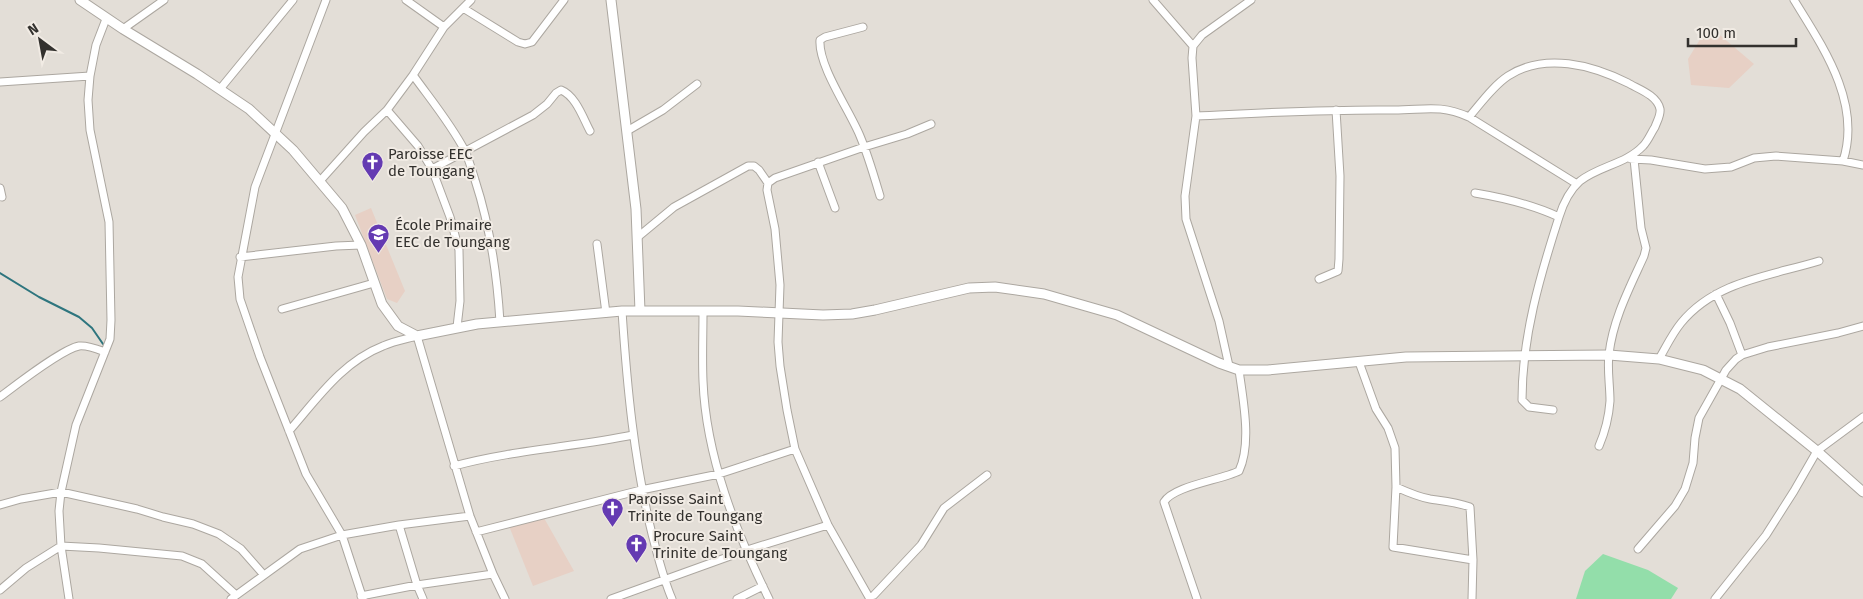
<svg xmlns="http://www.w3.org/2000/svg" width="1863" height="599" viewBox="0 0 1863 599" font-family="'Fira Sans',sans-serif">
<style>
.education{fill:#e7d0c5}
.green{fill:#93deaa}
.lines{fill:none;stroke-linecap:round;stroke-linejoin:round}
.stream{stroke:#2e757e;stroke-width:2}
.minor-casing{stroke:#aca7a0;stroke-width:9}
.tertiary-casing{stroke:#aca7a0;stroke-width:11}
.minor{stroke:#fff;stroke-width:7}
.tertiary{stroke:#fff;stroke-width:9}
.labels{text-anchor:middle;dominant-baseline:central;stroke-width:4;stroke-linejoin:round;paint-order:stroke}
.poi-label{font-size:15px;fill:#33312e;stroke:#f1ebe4;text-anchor:start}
</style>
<rect width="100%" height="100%" fill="#e3ded7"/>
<path class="education" d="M1707 28 1714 30 1754 64 1729 88 1691 85 1688 59Z
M371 208 405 291 397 303 387 299 355 215Z
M544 518 574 571 533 586 509 526Z"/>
<path class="green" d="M1603 554 1648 570 1678 588 1671 599H1576L1585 571Z"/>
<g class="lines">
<path class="stream" d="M0 273 39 297 79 317 92 328 103 344"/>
<defs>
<path id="minor" d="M326 0 255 187 238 277 240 299 260 357 306 474 342 535 363 599
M406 0 444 27
M1153 0 1193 46
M1794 0C1823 47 1862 103 1843 161
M463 8 518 42 525 44 532 42 564 0
M863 27 825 37 820 40C818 66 850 111 860 136 868 155 874 176 880 196
M123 29 164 0
M413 75C431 100 451 124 465 151 469 160 472 170 475 180 490 226 497 273 500 322
M0 82 90 76
M220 89 293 0
M387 110 418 146 432 169 450 217 459 250 460 301 457 327
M1196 116C1262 113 1328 109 1394 110 1425 110 1439 104 1469 117L1577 184
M1469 117C1481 103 1493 86 1508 76 1545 52 1592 65 1628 83 1638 89 1657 95 1660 109 1661 115 1657 121 1655 127 1651 133 1648 141 1643 146 1626 164 1599 166 1580 181 1570 190 1563 204 1559 217 1540 276 1522 337 1522 400L1529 407 1553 410
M627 131 663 110 697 84
M1631 159 1651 160 1705 169 1731 167 1754 158 1776 156 1843 161 1863 165
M818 162 835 208
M432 169 533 115 547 104 556 93 561 90C576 96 583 118 590 131
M320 181 364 132 387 110 413 75 444 27 471 0
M0 188 2 197
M1475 193C1505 198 1531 204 1559 217
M639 236 674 207 748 166H754L759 170 768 183
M597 244 606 313
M240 257 336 246 361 245
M1319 279 1338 271 1339 259 1340 176 1336 110
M1716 294 1730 323 1742 355
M282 309 374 283
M622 311C627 386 634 461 652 534 658 556 663 578 672 599
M703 312C703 335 702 358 703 381 706 457 736 532 769 599
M1659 359C1666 347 1672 334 1681 323 1715 281 1770 276 1819 261
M1359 362 1376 409 1388 428 1395 448 1396 487 1393 547 1473 560
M1229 366 1219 321 1186 219 1185 196 1196 116 1192 58 1193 46 1202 35 1251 0
M0 397C16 385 62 349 79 346 87 345 97 349 105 352
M289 431C317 399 342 362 383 346 394 341 406 339 417 336L470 516 493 574 505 599
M1599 446C1605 432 1609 415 1610 401 1610 385 1607 369 1609 354 1613 319 1630 287 1644 256L1646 248 1641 228 1634 159
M454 466C513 450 574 447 633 435
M1396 487C1407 492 1418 497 1430 499 1444 501 1456 502 1470 507L1473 560 1472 599
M0 505 21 499 61 492 137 509 163 517 193 524 219 534 241 549 263 574
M399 525 417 585 423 599
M476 532 641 490 719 474 795 449
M1638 549 1675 506 1685 489 1693 463 1695 438 1699 418 1726 370 1736 359 1742 355 1768 347 1838 333 1863 326
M0 590 26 568 61 546 99 548 182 556 202 564 235 594
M874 595 921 545 944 508 987 475
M361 596 417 585 493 574
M69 599 61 546 59 511 61 492 76 425 110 339 111 320 109 222 90 130 88 100 90 76 96 45 106 19
M231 599 300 549 342 535 399 525 470 516
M611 599 747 550 828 525
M737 599 763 586
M870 599 828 525 795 449 787 410 780 366 778 342 780 285 775 229 767 190 768 183 775 178 864 147 907 134 931 124
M1197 599 1164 502C1173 486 1221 480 1239 471 1252 443 1243 400 1239 370
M1715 599 1766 535 1794 491 1817 451 1863 417"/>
<path id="tertiary" d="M80 0 123 29 197 74 249 109 293 150 342 208 361 245 382 304 398 326 417 336 477 324 622 311H738L823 315 852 314 875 310 969 288 995 287 1044 294 1117 315 1219 363 1239 370H1268L1406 357 1609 355 1659 359 1703 370 1740 389 1817 451 1863 492
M611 0 636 209 640 311"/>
</defs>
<use href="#minor" class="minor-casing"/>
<use href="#tertiary" class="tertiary-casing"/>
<use href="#minor" class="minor"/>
<use href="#tertiary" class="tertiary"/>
</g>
<defs>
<symbol id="church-pin" viewBox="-11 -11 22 30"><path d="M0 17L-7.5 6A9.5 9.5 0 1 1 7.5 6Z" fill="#643ab2" stroke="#f1ebe4"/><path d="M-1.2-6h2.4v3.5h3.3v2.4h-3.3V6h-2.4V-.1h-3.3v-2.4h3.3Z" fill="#fff"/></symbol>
<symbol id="school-pin" viewBox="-11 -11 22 30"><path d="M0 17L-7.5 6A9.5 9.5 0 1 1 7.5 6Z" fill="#643ab2" stroke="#f1ebe4"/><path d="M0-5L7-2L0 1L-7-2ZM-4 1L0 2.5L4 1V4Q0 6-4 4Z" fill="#fff"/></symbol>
</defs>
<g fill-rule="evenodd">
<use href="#church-pin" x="360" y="150" width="25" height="34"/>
<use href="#school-pin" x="366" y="222" width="25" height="34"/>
<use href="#church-pin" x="600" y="496" width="25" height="34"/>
<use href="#church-pin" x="624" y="532" width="25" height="34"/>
</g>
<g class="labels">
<g class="poi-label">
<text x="388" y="154">Paroisse EEC<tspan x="388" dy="17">de Toungang</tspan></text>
<text x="395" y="225">École Primaire<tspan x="395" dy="17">EEC de Toungang</tspan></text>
<text x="628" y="499">Paroisse Saint<tspan x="628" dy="17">Trinite de Toungang</tspan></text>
<text x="653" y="536">Procure Saint<tspan x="653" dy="17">Trinite de Toungang</tspan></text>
</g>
</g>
<g transform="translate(40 40) rotate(328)" stroke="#f1ebe4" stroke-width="4" paint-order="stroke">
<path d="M0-4L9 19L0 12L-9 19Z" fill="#33312e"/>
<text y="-8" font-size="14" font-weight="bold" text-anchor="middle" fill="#33312e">N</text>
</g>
<path d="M1688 38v8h108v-8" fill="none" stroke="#33312e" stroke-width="2.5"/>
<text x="1696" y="38" font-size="15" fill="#33312e" stroke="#f1ebe4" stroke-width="4" paint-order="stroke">100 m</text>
</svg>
